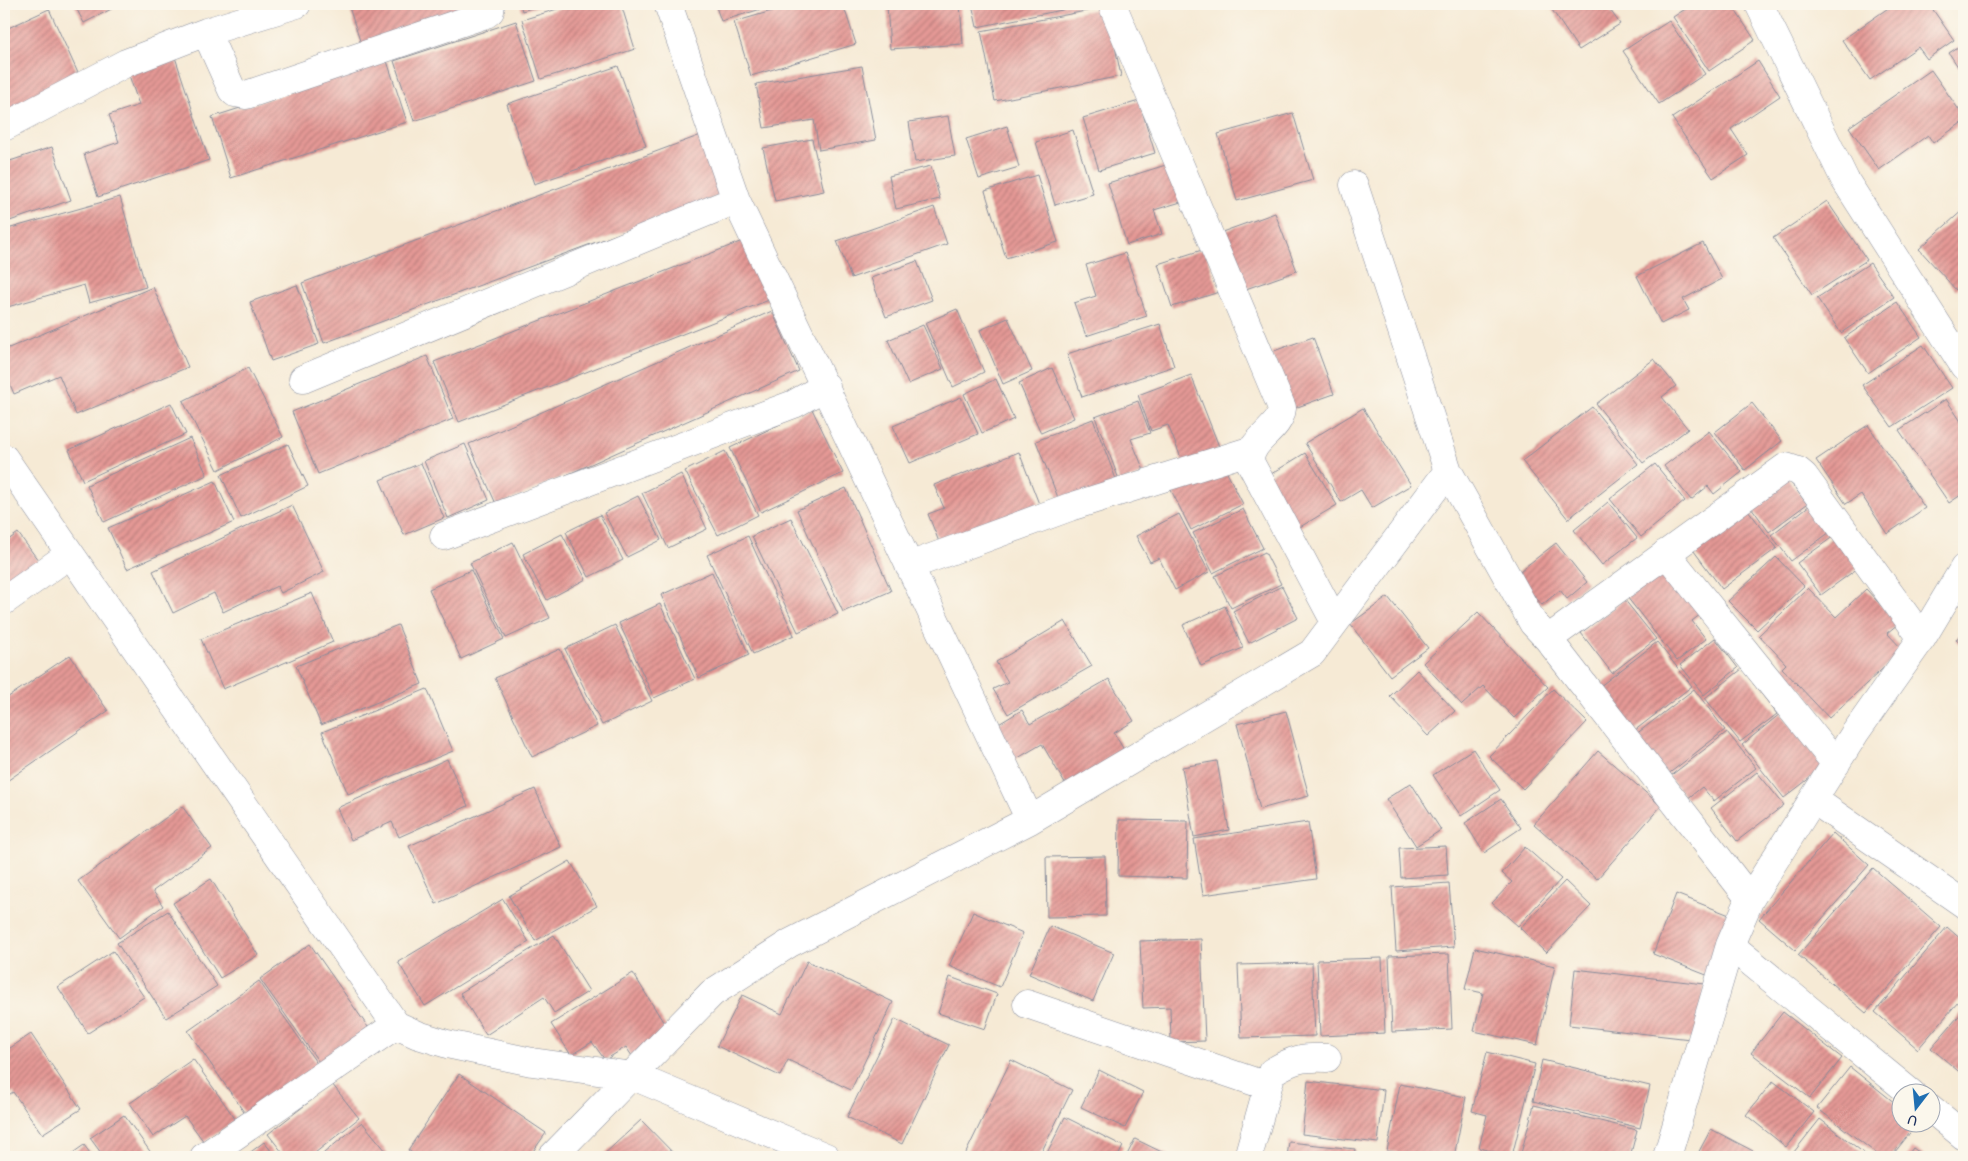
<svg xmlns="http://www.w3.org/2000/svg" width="1968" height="1161" viewBox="0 0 1968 1161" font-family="'Comic Neue',sans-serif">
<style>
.building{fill:url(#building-hatch)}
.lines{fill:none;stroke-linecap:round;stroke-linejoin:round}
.minor-casing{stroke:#888c9a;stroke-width:29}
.minor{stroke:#fff;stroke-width:28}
</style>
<defs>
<pattern id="building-hatch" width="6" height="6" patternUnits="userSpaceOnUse" patternTransform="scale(1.25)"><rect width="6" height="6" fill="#e59995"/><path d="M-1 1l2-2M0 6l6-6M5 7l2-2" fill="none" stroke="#b97d7d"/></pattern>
</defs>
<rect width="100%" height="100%" fill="#fbf7ec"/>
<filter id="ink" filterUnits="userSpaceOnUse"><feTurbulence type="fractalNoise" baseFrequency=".02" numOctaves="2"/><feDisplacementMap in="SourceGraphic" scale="10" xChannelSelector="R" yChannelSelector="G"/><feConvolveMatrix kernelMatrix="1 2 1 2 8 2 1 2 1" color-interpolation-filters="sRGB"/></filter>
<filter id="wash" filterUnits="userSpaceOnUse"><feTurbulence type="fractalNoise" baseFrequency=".0096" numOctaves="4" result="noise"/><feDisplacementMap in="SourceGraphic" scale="20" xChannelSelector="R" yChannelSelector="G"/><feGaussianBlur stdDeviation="1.12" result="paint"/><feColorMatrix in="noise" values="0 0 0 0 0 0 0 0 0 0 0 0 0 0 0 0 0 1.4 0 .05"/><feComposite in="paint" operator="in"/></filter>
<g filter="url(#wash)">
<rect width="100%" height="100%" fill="#f6ead5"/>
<g id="blocks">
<path class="building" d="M74 4H121L84 23Z
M348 4H484L362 47Z
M520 4H545L522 11Z
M573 4H621L635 49 541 79 522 20Z
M715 4H778L721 21Z
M796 4H843L856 44 751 76 734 22Z
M887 4H960L963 44 890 49Z
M972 4H1076L1077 7 977 27Z
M1548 4H1613L1608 7 1620 24 1579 50Z
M1693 4H1731L1755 40 1709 71 1673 17Z
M1894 4H1929L1954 40 1927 59 1918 47 1870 80 1842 40Z
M1107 7 1121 76 995 101 981 31Z
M49 9 82 82 4 118V30Z
M516 21 536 81 414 121 394 61Z
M1669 21 1705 74 1659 104 1623 51Z
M1964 43V76L1949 53Z
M174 54 209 160 98 197 84 154 119 142 109 115 139 105 127 69Z
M387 61 407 122 231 178 212 117Z
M1758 61 1780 96 1731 129 1748 155 1713 178 1672 118Z
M618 66 646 146 534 184 507 104Z
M862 66 876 140 819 150 814 120 764 128 756 84Z
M1931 70 1964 117V121L1933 143 1928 135 1879 170 1849 127Z
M1139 101 1155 153 1099 170 1083 118Z
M1293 113 1313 180 1237 201 1218 134Z
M948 116 955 156 915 162 909 122Z
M1007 126 1019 167 979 179 966 139Z
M1073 130 1093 194 1055 205 1036 142Z
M701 135 723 195 324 343 302 283Z
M812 139 824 191 775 201 763 148Z
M52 147 71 200 4 223V163Z
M1169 164 1181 202 1154 210 1162 234 1127 245 1108 183Z
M931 166 940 199 896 209 889 176Z
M1037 175 1058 242 1006 258 985 191Z
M120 197 146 287 89 303 84 285 4 308V230Z
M1827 201 1867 260 1812 295 1773 238Z
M934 207 947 244 851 278 837 241Z
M1964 209V282L1956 290 1919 249Z
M1275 213 1297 271 1243 290 1222 232Z
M745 240 769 300 459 422 434 362Z
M1703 243 1722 279 1683 299 1689 310 1661 324 1637 276Z
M1205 249 1219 292 1172 307 1158 264Z
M1125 253 1147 316 1086 336 1074 303 1096 296 1086 265Z
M917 261 932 300 886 317 871 278Z
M1870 263 1894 297 1841 333 1817 298Z
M297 285 319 344 271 361 250 302Z
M153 287 188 367 76 415 59 375 14 394 4 370V350Z
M1897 302 1921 337 1868 373 1844 338Z
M957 309 984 372 953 387 925 323Z
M772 311 799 371 497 506 469 444Z
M1008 318 1032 371 1003 384 980 330Z
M1160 324 1174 366 1082 397 1067 354Z
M923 325 943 369 908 384 888 340Z
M1313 337 1334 394 1292 409 1271 352Z
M1923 345 1952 388 1892 427 1862 385Z
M427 356 453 419 318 474 292 412Z
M1654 359 1676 386 1662 397 1688 429 1643 463 1596 404Z
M248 368 283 437 218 470 183 401Z
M1052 368 1074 418 1041 433 1019 383Z
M1191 375 1220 449 1183 463 1168 425 1151 431 1138 395Z
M996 379 1014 419 982 433 964 394Z
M961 397 978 434 910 463 893 426Z
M1946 399 1964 426V493L1949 503 1899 430Z
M1138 401 1150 433 1131 439 1145 473 1120 482 1095 417Z
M171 403 186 434 83 481 69 450Z
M1752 403 1782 441 1745 470 1715 432Z
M1592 407 1638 464 1568 519 1522 461Z
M1363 408 1411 485 1372 508 1361 490 1341 502 1305 443Z
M812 409 843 473 761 512 730 448Z
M1093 419 1119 487 1062 508 1036 441Z
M1868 425 1925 508 1887 534 1861 494 1846 504 1816 460Z
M1709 431 1742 472 1714 494 1708 486 1691 500 1664 466Z
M190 438 207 475 104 522 87 485Z
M288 444 308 486 241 518 221 475Z
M465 444 489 500 448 518 424 461Z
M725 451 758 515 718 535 685 471Z
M1019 452 1039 504 939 542 928 514 944 508 934 485Z
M1305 453 1337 505 1295 530 1263 479Z
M421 463 444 518 404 535 380 480Z
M1222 463 1243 504 1191 530 1170 488Z
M1655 464 1685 501 1641 537 1610 499Z
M681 474 707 529 668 548 642 493Z
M1786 476 1807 504 1769 532 1749 504Z
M215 481 234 522 127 569 108 528Z
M846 488 891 591 843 612 797 510Z
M638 496 661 540 627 557 604 513Z
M1608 502 1637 538 1602 565 1574 530Z
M292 505 324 572 281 593 277 586 223 612 214 593 173 613 153 571Z
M1810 505 1830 532 1791 561 1771 535Z
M1745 506 1777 548 1722 589 1691 547Z
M1243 509 1263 548 1213 573 1193 533Z
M1179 514 1209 572 1175 590 1159 558 1150 562 1136 536Z
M600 515 623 560 589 577 566 532Z
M791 518 838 614 798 632 752 536Z
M18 533 41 564 4 592V543Z
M562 534 586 579 547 600 523 554Z
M748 536 794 635 753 654 707 555Z
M1834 536 1858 568 1821 595 1797 563Z
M513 542 550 618 506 638 470 563Z
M1556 543 1587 582 1567 599 1560 590 1542 605 1516 574Z
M1265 552 1281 584 1231 608 1215 576Z
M1776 557 1804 586 1757 630 1728 601Z
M1669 564 1705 611 1692 621 1706 639 1677 661 1627 597Z
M471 570 504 639 461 659 429 589Z
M712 572 749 655 699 678 661 595Z
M1282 586 1298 618 1249 643 1233 611Z
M1808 588 1836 617 1866 589 1898 624 1887 633 1903 650 1829 718 1782 668 1786 664 1759 635Z
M312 593 333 642 223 689 201 639Z
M1388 597 1428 648 1390 676 1350 624Z
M1624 599 1656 639 1612 673 1581 633Z
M660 604 695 679 654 698 619 623Z
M1225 606 1243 648 1201 666 1183 625Z
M1478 612 1548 687 1514 718 1483 686 1462 705 1423 663Z
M1065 621 1092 666 1008 714 993 689 1008 682 996 662Z
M398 625 422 684 321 725 296 666Z
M615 625 652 701 602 725 565 649Z
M1964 629V646L1956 640Z
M1715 638 1738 668 1704 695 1680 665Z
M1657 642 1692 686 1634 731 1599 687Z
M560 649 597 726 532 757 495 678Z
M70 655 108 711 4 783V700Z
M1742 669 1777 714 1740 742 1705 698Z
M1417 670 1455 711 1428 736 1390 696Z
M1109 679 1134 721 1114 733 1127 755 1068 789 1042 744 1011 762 992 728 1022 710 1030 724Z
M427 689 453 751 348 794 322 732Z
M1553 689 1587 722 1523 789 1489 756Z
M1694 689 1725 730 1667 775 1635 735Z
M1286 711 1309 796 1260 809 1237 724Z
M1781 713 1824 767 1784 798 1742 745Z
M1727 732 1756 768 1714 801 1702 787 1687 799 1669 777Z
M1473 749 1500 790 1461 816 1433 775Z
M1598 751 1661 806 1597 879 1534 824Z
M447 759 468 806 399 837 392 822 351 840 337 808Z
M1217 761 1229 830 1194 837 1182 767Z
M1757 772 1784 805 1737 841 1711 808Z
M1411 783 1441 830 1416 846 1386 799Z
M535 789 561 847 436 904 409 846Z
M1501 799 1521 828 1484 853 1465 823Z
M182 806 212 848 153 891 163 906 119 938 78 881Z
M1119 820 1188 821 1187 878 1118 876Z
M1308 822 1316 879 1203 895 1194 839Z
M1833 833 1869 865 1795 950 1759 919Z
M1446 846 1448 875 1401 878 1399 848Z
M1525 847 1561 879 1518 926 1492 903 1512 882 1502 873Z
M1105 856 1106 916 1047 917 1046 857Z
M570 861 597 906 535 941 509 896Z
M1873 868 1941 927 1866 1013 1798 955Z
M211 879 258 955 220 978 173 903Z
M1565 881 1591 906 1546 953 1520 928Z
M1449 883 1454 947 1396 951 1392 887Z
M1676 894 1732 916 1709 976 1653 954Z
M503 899 529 942 425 1006 398 962Z
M168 911 217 986 166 1018 117 943Z
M973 912 1023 933 1000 987 949 966Z
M1050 926 1114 953 1093 1001 1029 974Z
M1947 927 1964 942V995L1918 1049 1875 1012Z
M554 935 589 991 554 1013 544 997 486 1035 460 993Z
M1201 939 1205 1041 1171 1042 1170 1007 1143 1008 1140 941Z
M310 944 370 1030 321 1065 260 979Z
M1475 948 1555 966 1537 1045 1474 1031 1483 993 1465 989Z
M113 951 144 997 88 1033 58 987Z
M1449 954 1452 1029 1392 1032 1389 956Z
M1382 958 1385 1033 1320 1036 1317 960Z
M807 961 893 1002 851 1090 788 1060 780 1076 717 1046 742 995 782 1014Z
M1312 963 1315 1036 1241 1038 1238 965Z
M1575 969 1705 984 1699 1040 1569 1025Z
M633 973 670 1033 632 1056 626 1047 605 1060 592 1042 571 1055 551 1024Z
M950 977 997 994 985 1029 938 1013Z
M259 981 318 1065 246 1115 188 1031Z
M1964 1010V1076L1931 1048Z
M1783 1012 1842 1058 1810 1098 1751 1053Z
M895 1019 949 1045 902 1144 847 1117Z
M31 1034 81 1109 42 1134 13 1092 4 1098V1052Z
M1487 1052 1535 1064 1512 1156 1479 1148 1487 1115 1472 1111Z
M193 1059 236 1120 204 1142 185 1116 153 1137 130 1103Z
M1011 1060 1072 1090 1039 1157H964Z
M1542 1060 1650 1086 1640 1128 1533 1101Z
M1850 1067 1900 1107V1124H1917L1891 1157H1881L1817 1108Z
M1099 1070 1143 1092 1125 1128 1081 1107Z
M459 1074 546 1133 529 1157H418L408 1150Z
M1308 1081 1384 1090 1378 1143 1302 1134Z
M1773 1081 1814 1112 1786 1147 1746 1115Z
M332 1084 359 1118 310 1157H286L268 1134Z
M1400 1084 1466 1097 1454 1157H1422L1387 1151Z
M1534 1105 1637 1130 1630 1157H1520Z
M124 1115 154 1157H104L90 1138Z
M1065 1117 1123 1146 1118 1157H1045Z
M1820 1119 1869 1157H1790Z
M641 1120 677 1157H601Z
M362 1122 391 1157H319Z
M1711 1129 1755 1152 1752 1157H1696Z
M1135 1139 1172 1157H1126Z
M264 1142 276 1157H244Z
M1289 1142 1355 1149 1354 1157H1287Z
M84 1145 93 1157H67Z
M1913 1148 1926 1157H1906Z"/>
</g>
</g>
<g filter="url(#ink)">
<use href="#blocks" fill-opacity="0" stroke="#888c9a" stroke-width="1"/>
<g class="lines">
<defs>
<path id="minor" d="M1112 4 1282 408C1280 431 1249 439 1250 462L1335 622
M1759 4 1845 180 1964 366
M206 32 232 90 235 93 246 95 486 14 490 11 491 4
M4 127 126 63 206 32 297 4
M1354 185 1448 471
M303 379 736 200
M4 458 396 1025 418 1035 447 1044 532 1062 633 1076 826 1157
M444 536 794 404 826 386
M1666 553 1836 764
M909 566 1070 507 1252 450
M4 601 70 554
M1814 800 1964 904
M1030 820 1312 653 1448 471 1533 623 1548 639
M1750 899 1548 639 1786 467 1798 471 1804 476 1922 638
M1730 945 1912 1094
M1027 1004 1267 1086
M1930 1108 1964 1136
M204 1157 396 1025
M552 1157 712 993 790 943 1030 820 736 200 668 4
M1248 1157 1272 1072C1293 1059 1302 1057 1327 1058
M1667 1157 1730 945 1750 899 1855 733 1922 638 1964 568"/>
</defs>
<use href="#minor" class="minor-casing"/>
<use href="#minor" class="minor"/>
</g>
</g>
<rect width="1968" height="1161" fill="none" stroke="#fbf7ec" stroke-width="20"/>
<g transform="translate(1916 1108) rotate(196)"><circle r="24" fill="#fbf7ec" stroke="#a1a7b3"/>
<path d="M0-4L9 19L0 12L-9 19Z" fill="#1f6fb2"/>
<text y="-8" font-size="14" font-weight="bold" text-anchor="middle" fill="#1b2f5e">U</text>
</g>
</svg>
